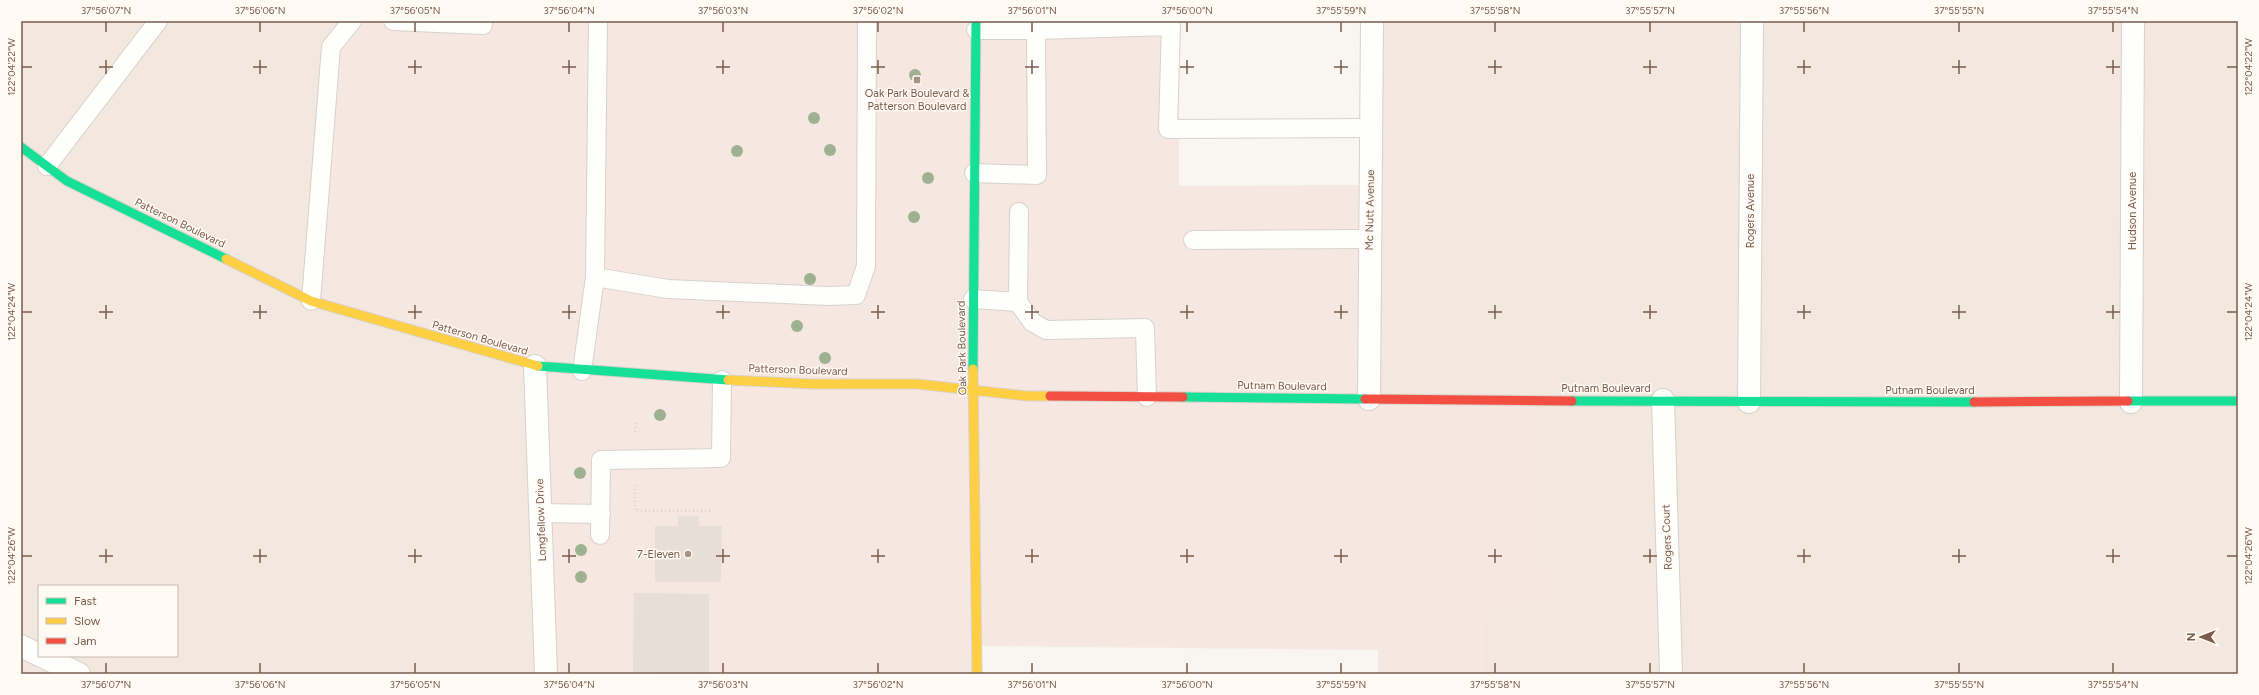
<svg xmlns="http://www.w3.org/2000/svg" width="2259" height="695" viewBox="0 0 2259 695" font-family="Figtree,sans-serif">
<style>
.residential{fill:#f2e8de;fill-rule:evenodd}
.commercial{fill:#f6e8e1}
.building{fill:#e6ded7}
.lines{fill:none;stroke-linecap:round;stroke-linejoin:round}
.lane-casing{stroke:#d7d1cb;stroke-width:20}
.street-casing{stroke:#d7d1cb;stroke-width:24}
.fast-casing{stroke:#d9d2cb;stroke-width:11}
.slow-casing{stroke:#d9d2cb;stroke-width:11}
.jam-casing{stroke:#d9d2cb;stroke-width:11}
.path{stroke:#dcd5d0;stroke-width:2.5;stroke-dasharray:1 3;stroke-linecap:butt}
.lane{stroke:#fefefd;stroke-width:18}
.street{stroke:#fefefd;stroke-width:22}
.fast{stroke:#16e098;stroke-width:9}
.slow{stroke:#ffcf43;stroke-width:9}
.jam{stroke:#f24e42;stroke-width:9}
.tree{fill:#9eb190}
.ticks{fill:none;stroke:#7a5c4d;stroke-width:1.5}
.poi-dot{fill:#a69286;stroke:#fffaf3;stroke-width:1.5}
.labels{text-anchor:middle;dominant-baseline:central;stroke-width:3;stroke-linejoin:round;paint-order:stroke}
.poi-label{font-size:11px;fill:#7a5c4d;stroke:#fffaf3}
.street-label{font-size:11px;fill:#7a5c4d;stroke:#fffaf3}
.neatline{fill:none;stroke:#7a5c4d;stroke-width:1.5}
.ticks-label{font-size:10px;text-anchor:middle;fill:#7a5c4d}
</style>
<rect width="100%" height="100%" fill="#f9f5f0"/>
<path class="residential" d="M21 21H352L535 366 546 674H21ZM39 586H177V656H39Z
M1372 21H2238V674H1482L1481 605H1543L1369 399Z
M977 645 1378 650 979 646Z"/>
<path class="commercial" d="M352 21H1179V186L1370 185 1369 399 1533 400 1543 605 1481 606 1482 674H1378V650L977 645V674H546L535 366 311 301 331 47Z"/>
<path class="building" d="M678 516H699V526H722L721 582H655V526H678Z
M634 593 709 594V673L633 672Z"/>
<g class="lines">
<defs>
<path id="lane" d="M393 21 483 25V21
M1036 30 1171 26 1168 129 1371 128
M47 166 158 21
M974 173 1037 175 1036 30H976
M1193 240 1370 239
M595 277 668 289 828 296 856 295 866 266 867 21
M973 299 1018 302 1032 322 1046 330 1145 328 1147 397
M311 301 331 47 352 21
M1018 302 1019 212
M582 371 595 277 598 21
M540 513 601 514
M600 535 601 460 721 458 722 380"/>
<path id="street" d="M535 366 546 674
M1369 399 1372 21
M1663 400 1671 674
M1749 402 1752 21
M2131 402 2133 21
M21 646 39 655
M42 656 79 674"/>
<path id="fast" d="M21 147 67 181 226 259
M538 366 728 380
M973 369 976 21
M1183 397 1365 399
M1572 401 1974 402
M2128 401H2238"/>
<path id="slow" d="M226 259 311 301 538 366
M973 369 977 674
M728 380 813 384H917L1027 396H1050"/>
<path id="jam" d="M1050 396 1183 397
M1365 399 1572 401
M1974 402 2128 401"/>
</defs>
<use href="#lane" class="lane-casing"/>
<use href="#street" class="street-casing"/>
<use href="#fast" class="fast-casing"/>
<use href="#slow" class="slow-casing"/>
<use href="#jam" class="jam-casing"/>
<path class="path" d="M635 432 637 420
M635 485V511H711"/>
<use href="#lane" class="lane"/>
<use href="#street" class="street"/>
<use href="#fast" class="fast"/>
<use href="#slow" class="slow"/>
<use href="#jam" class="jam"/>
</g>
<g class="tree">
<circle cx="915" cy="75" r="6"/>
<circle cx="814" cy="118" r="6"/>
<circle cx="830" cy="150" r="6"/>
<circle cx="737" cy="151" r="6"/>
<circle cx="928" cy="178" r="6"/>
<circle cx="914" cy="217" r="6"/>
<circle cx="810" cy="279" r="6"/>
<circle cx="797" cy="326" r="6"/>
<circle cx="825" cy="358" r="6"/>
<circle cx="660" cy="415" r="6"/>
<circle cx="580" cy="473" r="6"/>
<circle cx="581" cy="550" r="6"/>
<circle cx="581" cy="577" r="6"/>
</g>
<path class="ticks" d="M106 22V32M260 22V32M415 22V32M569 22V32M723 22V32M878 22V32M1032 22V32M1187 22V32M1341 22V32M1495 22V32M1650 22V32M1804 22V32M1959 22V32M2113 22V32M106 60V74M260 60V74M415 60V74M569 60V74M723 60V74M878 60V74M1032 60V74M1187 60V74M1341 60V74M1495 60V74M1650 60V74M1804 60V74M1959 60V74M2113 60V74M22 67H32M99 67H113M253 67H267M408 67H422M562 67H576M716 67H730M871 67H885M1025 67H1039M1180 67H1194M1334 67H1348M1488 67H1502M1643 67H1657M1797 67H1811M1952 67H1966M2106 67H2120M2227 67H2237M106 305V319M260 305V319M415 305V319M569 305V319M723 305V319M878 305V319M1032 305V319M1187 305V319M1341 305V319M1495 305V319M1650 305V319M1804 305V319M1959 305V319M2113 305V319M22 312H32M99 312H113M253 312H267M408 312H422M562 312H576M716 312H730M871 312H885M1025 312H1039M1180 312H1194M1334 312H1348M1488 312H1502M1643 312H1657M1797 312H1811M1952 312H1966M2106 312H2120M2227 312H2237M106 549V563M260 549V563M415 549V563M569 549V563M723 549V563M878 549V563M1032 549V563M1187 549V563M1341 549V563M1495 549V563M1650 549V563M1804 549V563M1959 549V563M2113 549V563M22 556H32M99 556H113M253 556H267M408 556H422M562 556H576M716 556H730M871 556H885M1025 556H1039M1180 556H1194M1334 556H1348M1488 556H1502M1643 556H1657M1797 556H1811M1952 556H1966M2106 556H2120M2227 556H2237M106 663V673M260 663V673M415 663V673M569 663V673M723 663V673M878 663V673M1032 663V673M1187 663V673M1341 663V673M1495 663V673M1650 663V673M1804 663V673M1959 663V673M2113 663V673"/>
<g class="poi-dot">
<rect x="913" y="76" width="8" height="8" rx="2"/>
<circle cx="688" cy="554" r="4"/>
</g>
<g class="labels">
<g class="poi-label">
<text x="917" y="93">Oak Park Boulevard &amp;<tspan x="917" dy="13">Patterson Boulevard</tspan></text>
<text x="680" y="554" text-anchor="end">7-Eleven</text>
</g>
<g class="street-label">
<text transform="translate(1370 210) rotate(-89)">Mc Nutt Avenue</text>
<text transform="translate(1750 211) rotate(-90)">Rogers Avenue</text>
<text transform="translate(2132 211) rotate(-90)">Hudson Avenue</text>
<text transform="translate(180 223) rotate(26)">Patterson Boulevard</text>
<text transform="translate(480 338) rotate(16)">Patterson Boulevard</text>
<text transform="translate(962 348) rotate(-91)">Oak Park Boulevard</text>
<text transform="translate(798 370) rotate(2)">Patterson Boulevard</text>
<text transform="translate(1282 386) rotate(1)">Putnam Boulevard</text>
<text x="1606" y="388">Putnam Boulevard</text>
<text x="1930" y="390">Putnam Boulevard</text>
<text transform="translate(541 520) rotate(-92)">Longfellow Drive</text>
<text transform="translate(1667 537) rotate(-92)">Rogers Court</text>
</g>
</g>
<rect width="2259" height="695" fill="none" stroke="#fffaf3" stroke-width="44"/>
<rect x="38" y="585" width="140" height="72" fill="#fffaf3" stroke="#cabbb1"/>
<rect x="46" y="598" width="20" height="6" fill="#16e098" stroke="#cabbb1"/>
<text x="74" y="605" font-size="12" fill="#7a5c4d">Fast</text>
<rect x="46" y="618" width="20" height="6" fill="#ffcf43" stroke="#cabbb1"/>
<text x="74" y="625" font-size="12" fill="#7a5c4d">Slow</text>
<rect x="46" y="638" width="20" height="6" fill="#f24e42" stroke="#cabbb1"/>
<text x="74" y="645" font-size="12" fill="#7a5c4d">Jam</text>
<g transform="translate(2201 637) rotate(270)" stroke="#fffaf3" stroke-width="3" paint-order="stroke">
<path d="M0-3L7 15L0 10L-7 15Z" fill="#7a5c4d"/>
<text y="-6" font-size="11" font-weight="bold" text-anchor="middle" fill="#7a5c4d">N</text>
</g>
<rect x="22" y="22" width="2215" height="651" class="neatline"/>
<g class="ticks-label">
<text x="106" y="14">37°56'07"N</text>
<text x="260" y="14">37°56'06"N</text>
<text x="415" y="14">37°56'05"N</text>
<text x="569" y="14">37°56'04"N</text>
<text x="723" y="14">37°56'03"N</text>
<text x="878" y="14">37°56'02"N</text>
<text x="1032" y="14">37°56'01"N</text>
<text x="1187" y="14">37°56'00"N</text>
<text x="1341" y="14">37°55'59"N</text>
<text x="1495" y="14">37°55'58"N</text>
<text x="1650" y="14">37°55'57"N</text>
<text x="1804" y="14">37°55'56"N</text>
<text x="1959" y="14">37°55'55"N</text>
<text x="2113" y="14">37°55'54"N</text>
<text transform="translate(2248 67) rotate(-90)" y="4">122°04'22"W</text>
<text transform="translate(11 67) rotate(-90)" y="4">122°04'22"W</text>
<text transform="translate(2248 312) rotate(-90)" y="4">122°04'24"W</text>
<text transform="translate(11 312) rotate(-90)" y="4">122°04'24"W</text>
<text transform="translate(2248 556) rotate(-90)" y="4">122°04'26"W</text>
<text transform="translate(11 556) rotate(-90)" y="4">122°04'26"W</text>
<text x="106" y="688">37°56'07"N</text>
<text x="260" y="688">37°56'06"N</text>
<text x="415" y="688">37°56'05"N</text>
<text x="569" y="688">37°56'04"N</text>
<text x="723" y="688">37°56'03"N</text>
<text x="878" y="688">37°56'02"N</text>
<text x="1032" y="688">37°56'01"N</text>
<text x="1187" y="688">37°56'00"N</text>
<text x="1341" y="688">37°55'59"N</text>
<text x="1495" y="688">37°55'58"N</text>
<text x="1650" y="688">37°55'57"N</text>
<text x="1804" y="688">37°55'56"N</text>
<text x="1959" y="688">37°55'55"N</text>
<text x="2113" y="688">37°55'54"N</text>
</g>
</svg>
